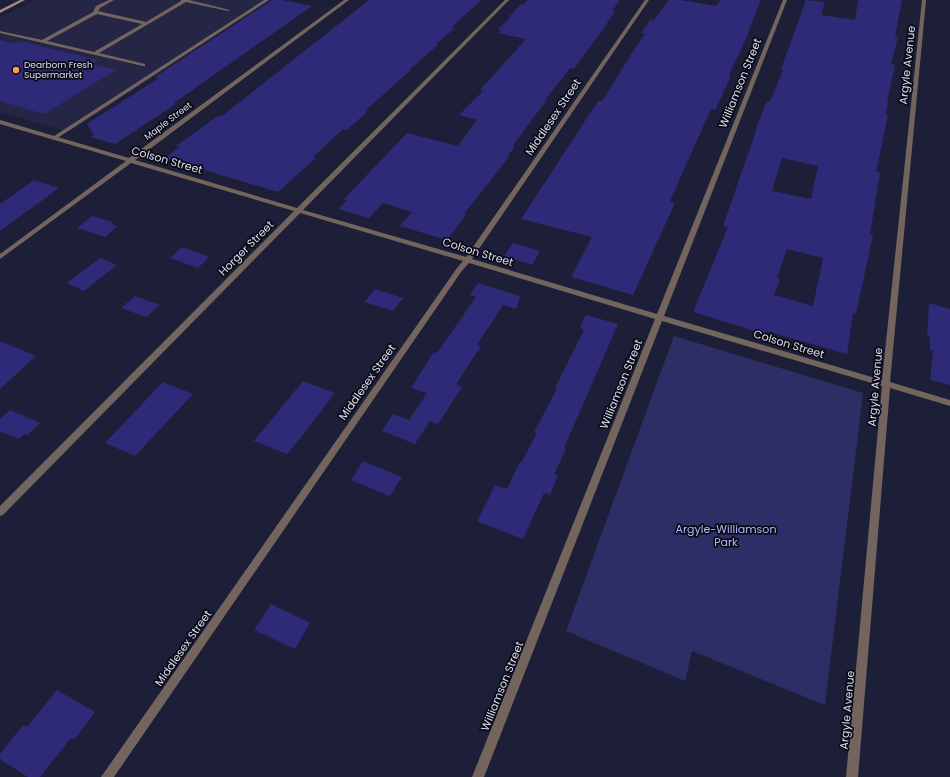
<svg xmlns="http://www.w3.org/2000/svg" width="950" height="777" viewBox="0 0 950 777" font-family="Poppins,sans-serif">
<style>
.built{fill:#252646}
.green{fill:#2e2e67}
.building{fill:#2e2a77;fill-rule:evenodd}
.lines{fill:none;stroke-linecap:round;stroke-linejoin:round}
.service{fill:#73655d;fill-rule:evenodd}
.minor{fill:#73655d;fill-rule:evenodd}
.secondary{fill:#a18b7f;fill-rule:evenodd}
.poi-dot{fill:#fe9b59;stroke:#090a15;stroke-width:1.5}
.labels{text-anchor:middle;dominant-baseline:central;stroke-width:3.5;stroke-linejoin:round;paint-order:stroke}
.far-poi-label{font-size:9px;fill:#dcdff0;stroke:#090a15;text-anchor:start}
.far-street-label{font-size:9px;fill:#dcdff0;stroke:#090a15}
.street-label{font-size:11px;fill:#dcdff0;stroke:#090a15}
.park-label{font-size:11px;fill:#b5bbfe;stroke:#090a15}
</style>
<rect width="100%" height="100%" fill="#1d1f38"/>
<path class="built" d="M36 0H270L69 132 0 112V18Z"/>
<path class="green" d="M674 336 863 393 825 705 692 651 685 681 566 631Z"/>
<path class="building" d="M272 0H282L312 6 174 103 176 104 115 144 91 137 94 135 87 124 159 78 155 77Z
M369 0H481L452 27 455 28 436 44 438 45 409 70H411L365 111H368L347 130 343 129 313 157 316 158 278 192 164 158 180 147 176 146 219 115 222 116Z
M528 0H620L612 11H615L603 29 574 69 570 68 545 100 546 101 513 145 515 146 507 157H509L464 214 466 215 447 240 400 226 412 212 383 203 369 218 338 209 347 200 344 199 407 133 458 146 477 120 459 115 483 91 480 90 526 39 498 33 501 30 498 29 511 17H509L521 4 523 5Z
M669 0H680L716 6 720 0H761L749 29 750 30 729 75 731 76 715 110 711 109 670 201 675 203 633 295 571 277 592 237 521 219 598 101H602L635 48 645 34 641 33 650 20 653 21Z
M806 0 825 2 821 15 855 20 858 0H902L895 37H898L891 64 895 65 887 103H888L886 115H888L876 172 880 173 870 234 873 235 856 314 853 313 847 354 766 331 765 334 693 312 728 227 723 226 756 131H755L767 101 770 102 783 70 781 69ZM782 158 818 166 811 199 772 191ZM787 249 823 258 813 306 774 295 780 279 777 278Z
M0 40 15 44 20 41 97 60 92 64 116 70 44 114 0 101Z
M34 180 59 188 0 231V204Z
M92 216 113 222 111 224 118 226 105 237 77 228Z
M513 243 540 251 532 265 504 256Z
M182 247 209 257 198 268 170 258Z
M100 258 117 265 84 291 67 283Z
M478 283 520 296 516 309 503 305 477 345 481 346 456 384 462 387 438 424 430 421 415 444 382 431 393 414 409 420 427 393 411 388 434 352 437 353 476 297 470 295Z
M375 289 403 298 393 311 364 302Z
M135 296 160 305 146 317 121 308Z
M929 303 950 309V385L930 380 933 351 930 350V337L927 336Z
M586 315 618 324 564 448 566 449 554 474 558 475 550 495 544 493 523 539 477 521 495 485 507 489 520 462H522L537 433 534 432 557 389 555 388 584 330 580 328Z
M0 341 36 356 0 389Z
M303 381 335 393 306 431 287 454 254 441Z
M163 382 193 394 135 456 105 443Z
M10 410 40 423 27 435 24 434 18 439 0 431V419Z
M363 461 402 477 390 496 351 480Z
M271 604 310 623 295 649 254 630Z
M57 690 95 712 74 740 71 738 40 777H28L0 759V754L23 725 27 727Z"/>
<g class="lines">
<path class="service" d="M109 0H114L100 8 98 11 146 22 181 1V0H189L230 10 228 11 186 2 99 53 145 64V66H143L0 33V31L42 40 93 12 96 6ZM97 14 142 24 94 52 47 41Z
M264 0H269L56 139 51 138Z"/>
<path class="minor" d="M344 0H349L135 160 297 208 505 0H509L303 210 466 257 645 0H649L472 259 657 314 783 0H787L664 316 882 380 922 0H926L890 382 950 400V406L890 388 858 777H846L882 386 662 321 484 777H472L655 319 469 263 461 272 114 777H101L457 268 463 261 300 213 3 515 0 516V506L294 211 131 163 0 259V254L126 161 0 124V120L129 158Z"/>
<path class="secondary" d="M20 0H25L0 13V10Z"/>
</g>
<circle class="poi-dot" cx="16" cy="70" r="4"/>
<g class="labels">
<g class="far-poi-label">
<text x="24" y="65">Dearborn Fresh<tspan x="24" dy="10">Supermarket</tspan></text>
</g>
<g class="far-street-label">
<text transform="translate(168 121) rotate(-37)">Maple Street</text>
</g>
<g class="street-label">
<text transform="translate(907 65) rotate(-84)">Argyle Avenue</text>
<text transform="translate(740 83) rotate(-68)">Williamson Street</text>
<text transform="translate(553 117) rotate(-56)">Middlesex Street</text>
<text transform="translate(167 160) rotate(16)">Colson Street</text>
<text transform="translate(246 248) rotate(-45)">Horger Street</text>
<text transform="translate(478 252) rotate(17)">Colson Street</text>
<text transform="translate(789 344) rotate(17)">Colson Street</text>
<text transform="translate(367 382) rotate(-55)">Middlesex Street</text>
<text transform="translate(621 384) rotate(-68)">Williamson Street</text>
<text transform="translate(875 387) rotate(-85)">Argyle Avenue</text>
<text transform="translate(183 648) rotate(-55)">Middlesex Street</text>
<text transform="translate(502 686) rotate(-68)">Williamson Street</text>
<text transform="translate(847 710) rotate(-85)">Argyle Avenue</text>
</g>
<g class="park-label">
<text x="726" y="529">Argyle-Williamson<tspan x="726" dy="13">Park</tspan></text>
</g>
</g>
</svg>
